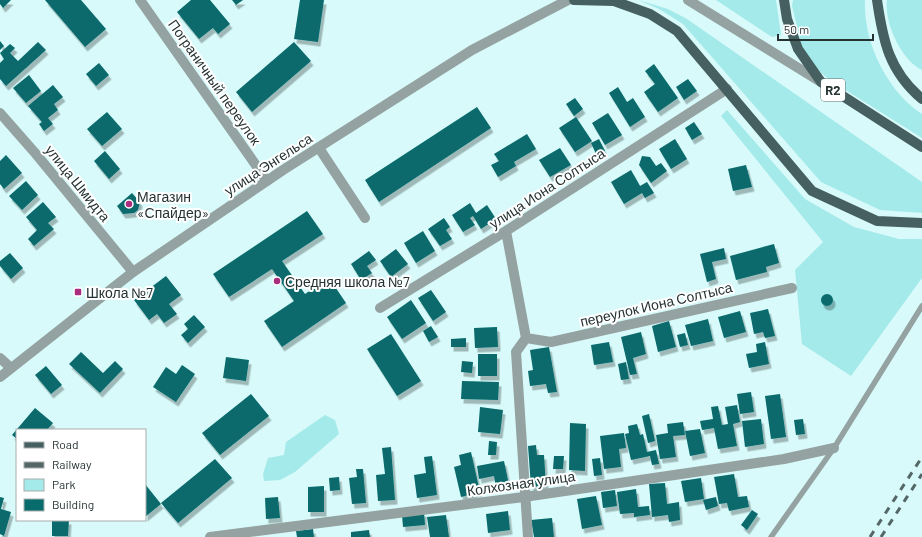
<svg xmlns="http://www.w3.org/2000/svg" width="922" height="537" viewBox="0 0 922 537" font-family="Barlow,sans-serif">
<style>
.green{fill:#a5eaea}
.building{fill:#086b6c;filter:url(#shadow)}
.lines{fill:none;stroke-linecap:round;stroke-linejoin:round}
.service{stroke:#94a2a1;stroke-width:5.5}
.minor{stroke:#94a2a1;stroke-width:10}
.tertiary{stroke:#94a2a1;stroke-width:10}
.primary{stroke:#465f60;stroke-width:10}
.rail{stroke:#546666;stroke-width:3;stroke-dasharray:7 7;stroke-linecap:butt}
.poi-dot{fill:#aa2c7c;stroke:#fff;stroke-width:1.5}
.labels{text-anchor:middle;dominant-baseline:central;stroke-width:4;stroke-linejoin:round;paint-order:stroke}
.shield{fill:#fff;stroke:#667070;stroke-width:1}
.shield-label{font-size:13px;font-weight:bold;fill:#253232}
.street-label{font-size:14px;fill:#253232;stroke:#fff}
.poi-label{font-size:14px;fill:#253232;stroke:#fff;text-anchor:start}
</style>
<defs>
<filter id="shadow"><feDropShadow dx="2.5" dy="4.5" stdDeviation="0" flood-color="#0004"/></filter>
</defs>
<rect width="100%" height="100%" fill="#d8fafa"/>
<path class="green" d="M638 0 668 9 687 19 922 182V213L880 210 821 182 683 24 659 9Z
M716 0H776L781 35 772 37Z
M793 0H865C863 42 887 91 922 114V138L828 79 814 66 802 47 792 6Z
M887 0H922V70C901 60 884 22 887 0Z
M727 110 805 199 854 227 899 239H922V278L851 376 802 344 795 270 823 242 721 116Z
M325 415 335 420 339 434 295 472 280 480 264 481 263 474 268 458 284 455 286 442Z"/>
<path class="building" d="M0 0H11L3 8 0 4Z
M45 0H81L106 29 85 47Z
M191 0H210L230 24 218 34 213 28 199 39 177 12Z
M232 0H243L236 5Z
M300 0H324L318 42 294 39Z
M0 41 4 46 0 50Z
M38 42 46 50 6 86 0 79V63L4 59 0 53 10 44 15 48 10 53 18 61Z
M294 42 311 61 252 112 236 92Z
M99 63 109 75 96 86 86 74Z
M654 64 678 98 658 112 644 92 655 84 645 71Z
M29 75 41 91 26 103 13 88Z
M688 79 697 91 684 100 676 87Z
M53 85 63 97 54 104 58 110 48 118 53 124 44 131 39 124 42 122 28 106Z
M618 87 627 102 633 98 645 117 630 127 609 93Z
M575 98 583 109 574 116 566 104Z
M477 107 491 128 379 202 365 180Z
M107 112 122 129 102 146 87 129Z
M608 113 622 135 605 145 592 123Z
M576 117 592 141 575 152 559 128Z
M694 122 702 134 692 140 685 128Z
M527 134 536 149 514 162 516 166 498 177 491 165 499 161 494 154Z
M599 139 605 151 597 156 591 143Z
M675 139 687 159 671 169 659 149Z
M560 148 571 165 550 177 539 160Z
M105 151 120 169 109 179 94 161Z
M6 155 22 173 4 189 0 184V161Z
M642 156 650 157 656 166 661 163 667 171 651 183 639 165Z
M746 165 752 187 733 191 728 169Z
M631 170 640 186 647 182 654 193 645 198 642 193 624 204 611 182Z
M26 181 38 195 22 210 9 196Z
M132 193 140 202 138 210 134 213 123 214 117 206Z
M43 202 56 217 48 223 54 229 34 246 28 239 37 230 26 217Z
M470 203 476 213 487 205 496 219 481 229 473 216 470 218 475 225 463 232 452 215Z
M307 211 323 234 282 261 305 294 329 278 346 303 282 347 264 321 294 301 272 269 229 297 213 274Z
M444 218 450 227 446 230 452 239 440 246 428 229Z
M423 231 435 251 416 263 404 243Z
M774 244 779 263 766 267 767 272 736 280 730 256Z
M724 248 726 259 712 262 716 279 707 282 700 254Z
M396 249 408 264 391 277 380 261Z
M369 251 376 260 367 266 372 273 361 280 351 264Z
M10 253 23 268 11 279 0 266V261Z
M166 276 181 295 169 304 177 314 164 323 157 314 149 320 134 300Z
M431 290 446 312 433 321 418 298Z
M821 300a6 6 0 1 1 12 0a6 6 0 1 1-12 0Z
M411 300 426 323 402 339 387 317Z
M768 309 775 336 765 338 763 332 754 334 750 313Z
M740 311 746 332 724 338 718 317Z
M194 315 205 327 188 343 181 335 188 329 184 324Z
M708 319 713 341 691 346 685 325Z
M669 321 676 347 658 352 652 326Z
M431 326 438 337 429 342 423 331Z
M497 327 498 347 475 348 474 328Z
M641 332 646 354 633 358 637 374 630 375 621 337Z
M685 333 688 345 680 347 677 335Z
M391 334 421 381 397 396 367 349Z
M466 338V347H451V339Z
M609 342 613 362 594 365 591 345Z
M765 342 769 364 749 368 746 354 757 352 756 344Z
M549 347 557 392 548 393 546 384 530 386 528 371 533 370 530 350Z
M81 352 103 373 115 361 123 369 100 393 69 364Z
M478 354H497V376H478Z
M226 357 249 360 246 381 223 378Z
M462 361 473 362 472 373 461 372Z
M626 362 629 379 621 380 618 364Z
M182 365 195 374 176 402 153 387 166 367 176 374Z
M46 366 62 385 51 394 35 375Z
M462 381 499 382 498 400 461 399Z
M751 392 754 412 740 414 737 394Z
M251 394 269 416 220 455 202 433Z
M780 394 786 437 771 439 765 396Z
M737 405 740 422 733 424 737 446 718 449 714 428 702 430 700 421 713 419 711 407 718 406 722 425 728 424 725 407Z
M480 407 503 410 500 434 478 432Z
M35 408 53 423 47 430H17V439L12 435Z
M649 414 655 441 648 443 642 416Z
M761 419 764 444 745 447 742 421Z
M803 419 805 434 796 435 794 420Z
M683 422 685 435 673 436 676 457 660 459 656 435 668 433 667 424Z
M570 423 586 424 585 471 569 470Z
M637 424 640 435 643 434 647 452 656 450 659 464 652 465 650 456 631 460 625 434 629 433 628 426Z
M700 429 705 453 690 456 685 431Z
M624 433 626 448 619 449 621 467 604 469 600 436Z
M489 441 497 442 496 455H488Z
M536 445 537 455H544L546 486 531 487 528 446Z
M391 447 395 500 378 501 376 475 385 474 382 448Z
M471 452 480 492 461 497 454 467 461 465 459 455Z
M432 456 437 495 417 498 414 475 426 473 424 457Z
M554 456H564L563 469H553Z
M600 458 602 475 594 476 592 459Z
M215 459 232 478 178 523 161 503Z
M504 461 509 485 496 487 494 476 479 479 477 466Z
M356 469H363L366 503 352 504 349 478 357 477Z
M734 474 738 497 747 496 749 507 729 511 727 503 719 504 714 477Z
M339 477 340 490 330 491 329 478Z
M701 478 704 499 685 502 681 481Z
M665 483 667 504 679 502 680 520 669 522 668 515 652 517 649 484Z
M145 484 161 504 145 517Z
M324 486V512H308V487Z
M636 489 638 507 649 506 650 515 634 517V513L620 514 617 492Z
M615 490 617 506 603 508 601 492Z
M596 496 602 525 582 529 577 499Z
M0 497 4 498 1 509 11 512 4 536 0 534Z
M278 497 280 518 266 519 265 498Z
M716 497 718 506 706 510 703 500Z
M752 510 758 514 747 530 741 525Z
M508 511 510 530 488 533 486 514Z
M424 512 425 525 403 527 402 515Z
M446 515 449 537H430L427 517Z
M552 518 554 537H534L531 520Z
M52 520H69L68 536H52Z
M313 529 314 537H297L296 531Z
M369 530 370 537H351V532Z"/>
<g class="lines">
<path class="service" d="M771 537 834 448 922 306"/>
<path class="minor" d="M140 0 267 181
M0 113 36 154 133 272
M319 148 365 218
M506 231 526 338 516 352 528 537
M380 308 506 231 727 89
M526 338 551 342 792 288
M0 358 11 368
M210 537 524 497 784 459 834 448"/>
<path class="tertiary" d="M688 0 821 82
M0 377 133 272 283 170 472 50 568 0"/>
<path class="primary" d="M574 0 614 1 650 14 677 31 812 191 877 221 922 223
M784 0 787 19 798 49 821 82 922 147
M877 0C883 41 889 71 922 99"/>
<path class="rail" d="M870 537 922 457
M881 537 922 474"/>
</g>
<g class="poi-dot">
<circle cx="129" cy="204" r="4"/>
<circle cx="277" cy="281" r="4"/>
<rect x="74" y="288" width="8" height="8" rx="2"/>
</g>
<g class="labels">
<rect class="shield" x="821" y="79" width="24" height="22" rx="3"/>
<g class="shield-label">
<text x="833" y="90">R2</text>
</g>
<g class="street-label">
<text transform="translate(215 82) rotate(55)">Пограничный переулок</text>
<text transform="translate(268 164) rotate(-33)">улица Энгельса</text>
<text transform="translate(78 183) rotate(51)">улица Шмидта</text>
<text transform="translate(547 188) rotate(-33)">улица Иона Солтыса</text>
<text transform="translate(656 304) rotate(-13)">переулок Иона Солтыса</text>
<text transform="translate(521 483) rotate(-8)">Колхозная улица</text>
</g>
<g class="poi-label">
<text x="137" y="196">Магазин<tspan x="137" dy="16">«Спайдер»</tspan></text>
<text x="285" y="281">Средняя школа №7</text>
<text x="86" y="292">Школа №7</text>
</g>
</g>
<rect x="16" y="429" width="130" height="92" fill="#ffffff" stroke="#a8adad"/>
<rect x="24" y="442" width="20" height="6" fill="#465f60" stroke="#a8adad"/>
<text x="52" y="449" font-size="12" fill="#253232">Road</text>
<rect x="24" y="462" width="20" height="6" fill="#546666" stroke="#a8adad"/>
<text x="52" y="469" font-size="12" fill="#253232">Railway</text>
<rect x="24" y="479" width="20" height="12" fill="#a5eaea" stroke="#a8adad"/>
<text x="52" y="489" font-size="12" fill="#253232">Park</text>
<rect x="24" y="499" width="20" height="12" fill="#086b6c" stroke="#a8adad"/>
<text x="52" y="509" font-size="12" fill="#253232">Building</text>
<path d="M778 34v6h95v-6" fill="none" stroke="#253232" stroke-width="2"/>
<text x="784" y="34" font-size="12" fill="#253232" stroke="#ffffff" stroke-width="3" paint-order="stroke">50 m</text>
</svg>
